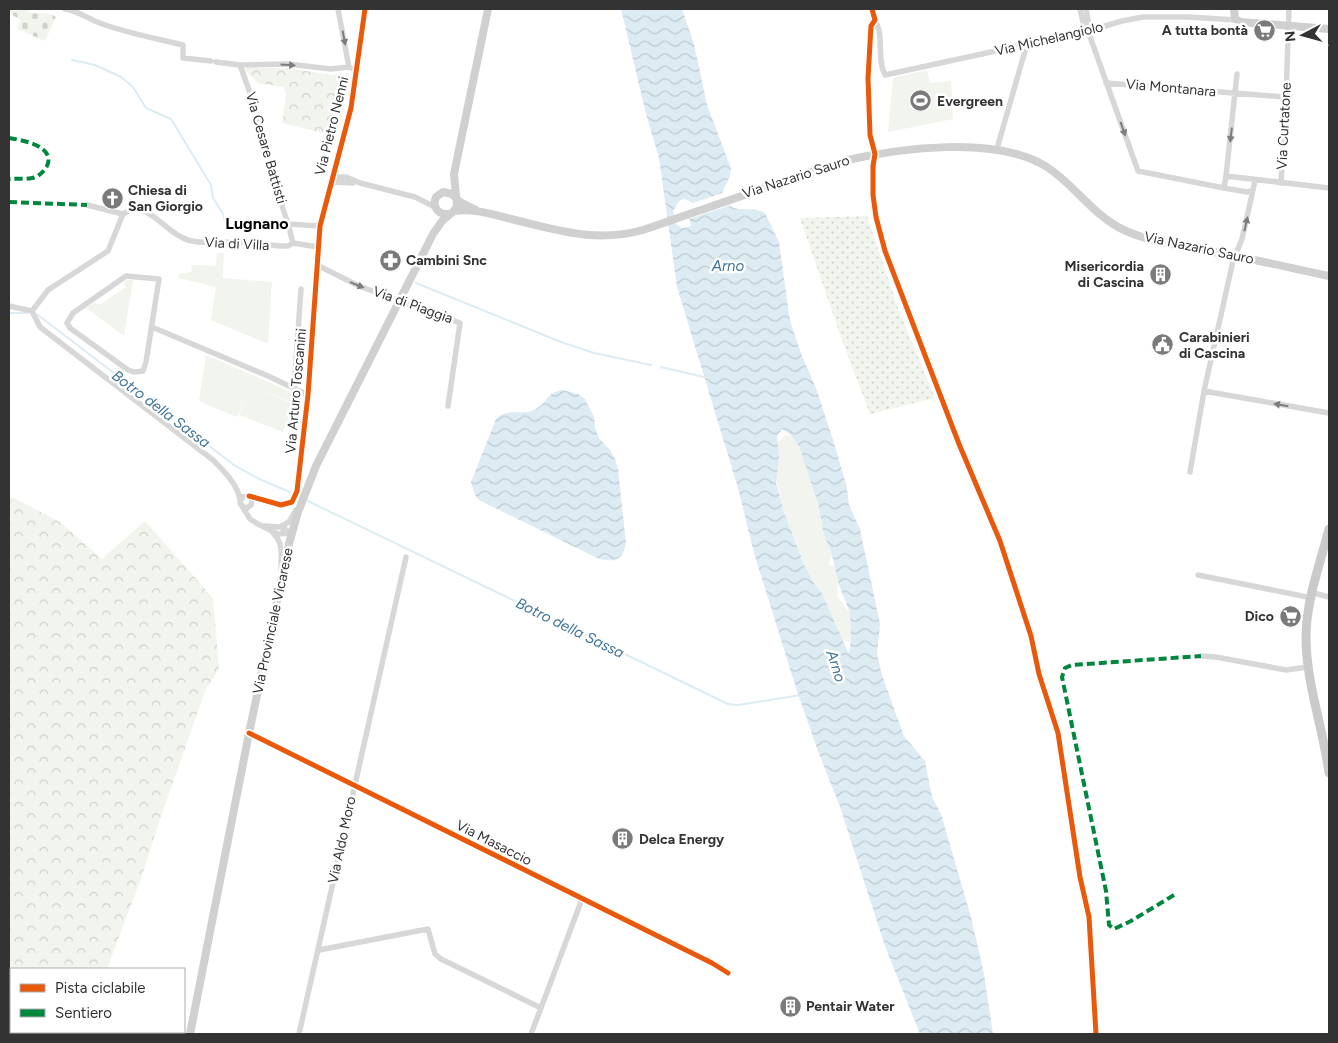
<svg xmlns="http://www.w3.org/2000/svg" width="1338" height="1043" viewBox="0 0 1338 1043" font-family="Figtree,sans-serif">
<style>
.grass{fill:#f1f5ed}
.forest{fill:url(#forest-crowns)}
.cemetery{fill:url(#cemetery-stones)}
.park{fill:url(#park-dots)}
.water{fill:url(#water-waves);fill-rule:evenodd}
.pier{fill:#fff}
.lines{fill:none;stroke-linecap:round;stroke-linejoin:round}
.stream{stroke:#ddebf3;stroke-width:2}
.street{stroke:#d7d7d7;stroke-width:5.5}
.secondary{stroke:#d0d0d0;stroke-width:8}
.primary{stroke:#cacaca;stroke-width:9}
.quiet{stroke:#00873e;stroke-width:4;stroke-dasharray:8 4;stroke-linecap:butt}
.cycleway-casing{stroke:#fff;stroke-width:8}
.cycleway{stroke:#e8590c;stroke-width:5}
.oneway{fill:#7d7d7d}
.labels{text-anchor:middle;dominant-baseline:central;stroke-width:5;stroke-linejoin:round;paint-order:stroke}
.poi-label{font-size:14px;font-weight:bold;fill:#333;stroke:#fff;text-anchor:start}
.street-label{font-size:14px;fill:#333;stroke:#fff}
.water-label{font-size:15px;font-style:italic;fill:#3f7597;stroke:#fff}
.quarter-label{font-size:16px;font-weight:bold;fill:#000;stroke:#fff}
</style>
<defs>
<pattern id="forest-crowns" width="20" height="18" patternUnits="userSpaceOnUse" patternTransform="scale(1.25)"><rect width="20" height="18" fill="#f1f5ed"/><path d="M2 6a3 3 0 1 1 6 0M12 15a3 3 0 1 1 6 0" fill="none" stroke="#cfd2cc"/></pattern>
<pattern id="cemetery-stones" width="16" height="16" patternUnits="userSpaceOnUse" patternTransform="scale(1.25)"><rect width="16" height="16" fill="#f1f5ed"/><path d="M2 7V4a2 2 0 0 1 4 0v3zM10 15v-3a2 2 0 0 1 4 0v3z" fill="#cfd2cc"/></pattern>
<pattern id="park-dots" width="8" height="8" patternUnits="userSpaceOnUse" patternTransform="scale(1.25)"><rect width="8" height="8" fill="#f1f5ed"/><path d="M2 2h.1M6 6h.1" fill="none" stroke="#cfd2cc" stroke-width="1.8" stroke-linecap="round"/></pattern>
<pattern id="water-waves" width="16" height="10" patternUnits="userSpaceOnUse" patternTransform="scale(1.25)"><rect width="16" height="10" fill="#ddebf3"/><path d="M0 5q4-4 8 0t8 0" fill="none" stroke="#becad1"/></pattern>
</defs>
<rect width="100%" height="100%" fill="#fff"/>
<path class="grass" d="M927 70 930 83 951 81 953 119 888 132 893 78Z
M217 253H224L223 278 272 282 268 344 211 320 216 287 178 278 179 274 192 272 191 265 216 266Z
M127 280H133L124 336 86 308 95 302 99 305 126 287 123 283Z
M206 355 298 395 294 403 249 386 294 404 283 432 239 415 247 393 237 417 199 401Z
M785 435H791L799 446 819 507 823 532 832 555 828 565 835 566 838 583 837 596 850 613 851 641 848 642 843 640 822 593 815 585 807 570 785 515 776 479 779 457 777 442 781 440Z"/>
<path class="forest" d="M246 68H288L331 75 349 74 344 108 336 136 282 123 286 94 284 87 258 83 245 70Z
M9 498H14L60 522 102 559 145 521 213 598 219 669 206 689 161 816 142 876 107 969H11V1032H24L20 1034H9Z"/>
<path class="cemetery" d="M9 9H29L27 12C39 16 43 10 56 17L45 41 17 29 21 20 9 13Z"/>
<path class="park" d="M867 216 899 311 935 398 870 414 842 340 800 218Z"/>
<path class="water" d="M621 9H682L694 44 707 105 731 168 730 176 722 193C730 219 748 203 765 213L779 242 790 321 802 356 816 388 834 443 847 488 849 505 860 529 880 624 877 654 882 675 904 736 925 761 932 797 941 814 971 917 984 974 993 1034H920L885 946 840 807 818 751 796 688 754 553 738 488 677 287 659 158 646 114ZM684 199C696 202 693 207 694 217L689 219 691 226 682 228 676 224 673 211 680 200ZM782 429 791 435 799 446 819 507 823 532 832 555 839 585 850 613 851 641 849 652H848L822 593 815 585 804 564 785 515 776 483 779 457 777 436Z
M563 390 578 394 585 399 594 417 595 428 599 438 610 450 615 459 618 469 626 543C623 561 613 563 597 558L479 500 475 495 471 482 496 419C507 407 520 416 534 410 547 404 546 392 563 390Z"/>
<path class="pier" d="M725 192 727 201 731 205 686 220 692 212 690 204Z"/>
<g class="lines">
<path class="stream" d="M72 60 95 65 121 77 133 87 146 108 171 119 211 185 213 198 223 214 227 228
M416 283 561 342 594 353 651 365
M9 313H27
M38 315 234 465 259 479 290 492
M661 367 704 377
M308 501 728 704 738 705 801 695"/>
<path class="street" d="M65 9C77 11 86 17 97 22 125 33 155 38 183 45V58L211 61
M338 9 349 67
M1080 9 1084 27 1088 31 1138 171 1224 188
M1086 9 1089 25 1088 31
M875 20C885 37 876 58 885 75L1088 31 1122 21 1143 17H1188L1237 20
M216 62 240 65 288 64 331 69 349 67 357 70
M240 65 254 104 273 178 288 224 320 226
M1106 83 1286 97
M998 145 1027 44
M1226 176 1237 74
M332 177H346L360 183 415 197 435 207
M1255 180 1253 190 1247 192 1224 188 1226 176 1329 188
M330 182 353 183
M1281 183 1286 97 1289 9
M87 205 123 214
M288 224 293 243
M317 265 359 286 460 323 448 406
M126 276 159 279 146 362 143 371 134 372 128 370 70 328 67 323 73 313Z
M9 306 32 311
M32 311 48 290 108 251 123 214 132 209C155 209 167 234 188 240 201 244 214 242 227 242 244 241 263 245 281 246H288L293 243 318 247
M32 311 40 327 213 460C224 471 238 485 240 500
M152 327 268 376 308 395
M294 388 301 289
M1204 391 1329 413
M1190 472 1204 391 1233 261 1242 239 1253 190
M249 496 281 505 292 502 297 491 308 395 320 226 351 108 365 9
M242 506 247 508 251 505 252 500 249 496 242 497 240 503 250 519 256 523 278 534 292 533
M265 526 280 527 292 533
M280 527 289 522 296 510
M273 533C284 543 281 557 281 571
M1198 575 1312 598
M1313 593 1329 597
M1201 656 1216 657 1286 670 1308 667
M249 733 712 963 728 973
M319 950 428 929 435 954 441 959 541 1008 582 899
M299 1034 406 557
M531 1034 541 1008"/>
<path class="secondary" d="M1234 9 1235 19 1241 22 1329 29
M454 211C472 208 492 214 511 219 557 230 595 243 643 230L843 161C899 148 997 135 1047 167 1076 186 1094 217 1126 231 1153 243 1186 246 1214 252 1253 259 1291 268 1329 276
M449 214C438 215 432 207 436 197L443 192 452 194 460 202 476 210
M190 1034 249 733 289 544 298 512 316 466 433 234 442 221 454 211 457 206 454 174 488 9"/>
<path class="primary" d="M1329 529C1320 564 1306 601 1306 637 1306 683 1323 727 1329 773"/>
<path class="quiet" d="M9 138C22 140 56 146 47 166 44 171 41 174 36 177 28 180 17 178 9 179
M9 202 87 205
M1174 895 1131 921 1114 929 1109 925 1106 891 1062 677 1065 668 1072 665 1201 656"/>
<defs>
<path id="cycleway" d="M872 9 875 20 871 26 868 78 870 135 875 154 873 166V195L876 217 885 251 959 444 1000 541 1031 636 1039 674 1058 733 1080 877 1089 917 1096 1034
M249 496 281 505 292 502 297 491 308 395 320 226 351 108 365 9
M249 733 712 963 728 973"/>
</defs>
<use href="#cycleway" class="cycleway-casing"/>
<use href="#cycleway" class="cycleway"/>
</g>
<defs><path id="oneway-solid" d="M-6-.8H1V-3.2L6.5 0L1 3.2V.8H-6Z" transform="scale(1.25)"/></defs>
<g class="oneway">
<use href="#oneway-solid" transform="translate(344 38) rotate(79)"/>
<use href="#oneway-solid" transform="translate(288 65) rotate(3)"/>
<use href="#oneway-solid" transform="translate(1123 129) rotate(70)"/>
<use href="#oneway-solid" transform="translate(1231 135) rotate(97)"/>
<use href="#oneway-solid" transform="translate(1246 224) rotate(-77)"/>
<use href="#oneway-solid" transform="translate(357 285) rotate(22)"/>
<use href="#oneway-solid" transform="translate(1281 405) rotate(-170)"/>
</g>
<defs>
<symbol id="supermarket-disc" viewBox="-11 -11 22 22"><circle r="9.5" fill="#7a7a7a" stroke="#fff"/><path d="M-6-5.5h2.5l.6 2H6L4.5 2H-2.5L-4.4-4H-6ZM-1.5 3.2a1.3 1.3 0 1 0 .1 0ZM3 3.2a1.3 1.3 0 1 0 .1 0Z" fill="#fff"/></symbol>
<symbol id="stadium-disc" viewBox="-11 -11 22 22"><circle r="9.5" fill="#7a7a7a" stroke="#fff"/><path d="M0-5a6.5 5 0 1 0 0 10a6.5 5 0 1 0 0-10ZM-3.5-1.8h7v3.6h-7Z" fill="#fff"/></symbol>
<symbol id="church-disc" viewBox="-11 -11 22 22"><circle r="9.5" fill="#7a7a7a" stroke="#fff"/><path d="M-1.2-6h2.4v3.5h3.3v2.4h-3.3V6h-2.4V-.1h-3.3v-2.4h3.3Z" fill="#fff"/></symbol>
<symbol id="pharmacy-disc" viewBox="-11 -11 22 22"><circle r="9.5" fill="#7a7a7a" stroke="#fff"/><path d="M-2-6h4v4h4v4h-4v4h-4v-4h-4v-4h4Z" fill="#fff"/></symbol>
<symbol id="building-disc" viewBox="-11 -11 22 22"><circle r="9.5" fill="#7a7a7a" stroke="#fff"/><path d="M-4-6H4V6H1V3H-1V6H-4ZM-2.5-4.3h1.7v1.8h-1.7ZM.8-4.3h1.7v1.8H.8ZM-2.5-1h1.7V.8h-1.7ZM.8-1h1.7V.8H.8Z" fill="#fff"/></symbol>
<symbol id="civic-disc" viewBox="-11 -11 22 22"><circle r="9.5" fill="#7a7a7a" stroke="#fff"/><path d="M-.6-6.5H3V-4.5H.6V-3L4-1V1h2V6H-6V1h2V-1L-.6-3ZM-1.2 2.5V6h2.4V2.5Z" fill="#fff"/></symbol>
</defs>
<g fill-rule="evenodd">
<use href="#supermarket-disc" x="1252" y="18" width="25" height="25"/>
<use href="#stadium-disc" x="908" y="88" width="25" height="25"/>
<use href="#church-disc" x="100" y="186" width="25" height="25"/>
<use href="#pharmacy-disc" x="378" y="248" width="25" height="25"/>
<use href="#building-disc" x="1148" y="262" width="25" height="25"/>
<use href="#civic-disc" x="1150" y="332" width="25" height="25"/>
<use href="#supermarket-disc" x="1278" y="604" width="25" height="25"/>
<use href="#building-disc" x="610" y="826" width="25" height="25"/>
<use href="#building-disc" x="778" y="994" width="25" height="25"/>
</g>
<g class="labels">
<g class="poi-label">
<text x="1248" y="30" text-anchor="end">A tutta bontà</text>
<text x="937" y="101">Evergreen</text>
<text x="128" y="190">Chiesa di<tspan x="128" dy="16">San Giorgio</tspan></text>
<text x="406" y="260">Cambini Snc</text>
<text x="1144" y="266" text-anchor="end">Misericordia<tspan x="1144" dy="16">di Cascina</tspan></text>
<text x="1179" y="337">Carabinieri<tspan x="1179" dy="16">di Cascina</tspan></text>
<text x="1274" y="616" text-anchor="end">Dico</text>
<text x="639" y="839">Delca Energy</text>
<text x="806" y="1006">Pentair Water</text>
</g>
<g class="street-label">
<text transform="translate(1049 39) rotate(-13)">Via Michelangiolo</text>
<text transform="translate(1171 88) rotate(5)">Via Montanara</text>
<text transform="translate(332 126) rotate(-76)">Via Pietro Nenni</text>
<text transform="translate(1284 126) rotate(-87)">Via Curtatone</text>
<text transform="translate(266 148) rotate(74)">Via Cesare Battisti</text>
<text transform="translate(796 177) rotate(-18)">Via Nazario Sauro</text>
<text transform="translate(237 244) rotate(3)">Via di Villa</text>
<text transform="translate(1199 248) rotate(12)">Via Nazario Sauro</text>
<text transform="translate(413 305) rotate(20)">Via di Piaggia</text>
<text transform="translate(296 391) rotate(-85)">Via Arturo Toscanini</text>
<text transform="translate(273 621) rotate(-78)">Via Provinciale Vicarese</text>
<text transform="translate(342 840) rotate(-78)">Via Aldo Moro</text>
<text transform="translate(494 843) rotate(27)">Via Masaccio</text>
</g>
<g class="water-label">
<text x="728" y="266">Arno</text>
<text transform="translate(161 409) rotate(37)">Botro della Sassa</text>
<text transform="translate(570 628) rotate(26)">Botro della Sassa</text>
<text transform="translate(836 666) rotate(72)">Arno</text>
</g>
<g class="quarter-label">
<text x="257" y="223">Lugnano</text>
</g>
</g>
<rect width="1338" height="1043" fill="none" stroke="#333333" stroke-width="20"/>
<rect x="10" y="968" width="175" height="65" fill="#ffffff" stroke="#adadad"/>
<rect x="20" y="984" width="25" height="8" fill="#e8590c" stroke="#adadad"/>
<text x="55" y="993" font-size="15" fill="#333333">Pista ciclabile</text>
<rect x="20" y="1009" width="25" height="8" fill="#00873e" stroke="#adadad"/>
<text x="55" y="1018" font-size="15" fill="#333333">Sentiero</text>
<g transform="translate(1303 35) rotate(264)" stroke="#ffffff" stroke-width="4" paint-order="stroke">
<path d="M0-4L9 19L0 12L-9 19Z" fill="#333333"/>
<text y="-8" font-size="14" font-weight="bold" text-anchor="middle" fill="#333333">N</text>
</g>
</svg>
